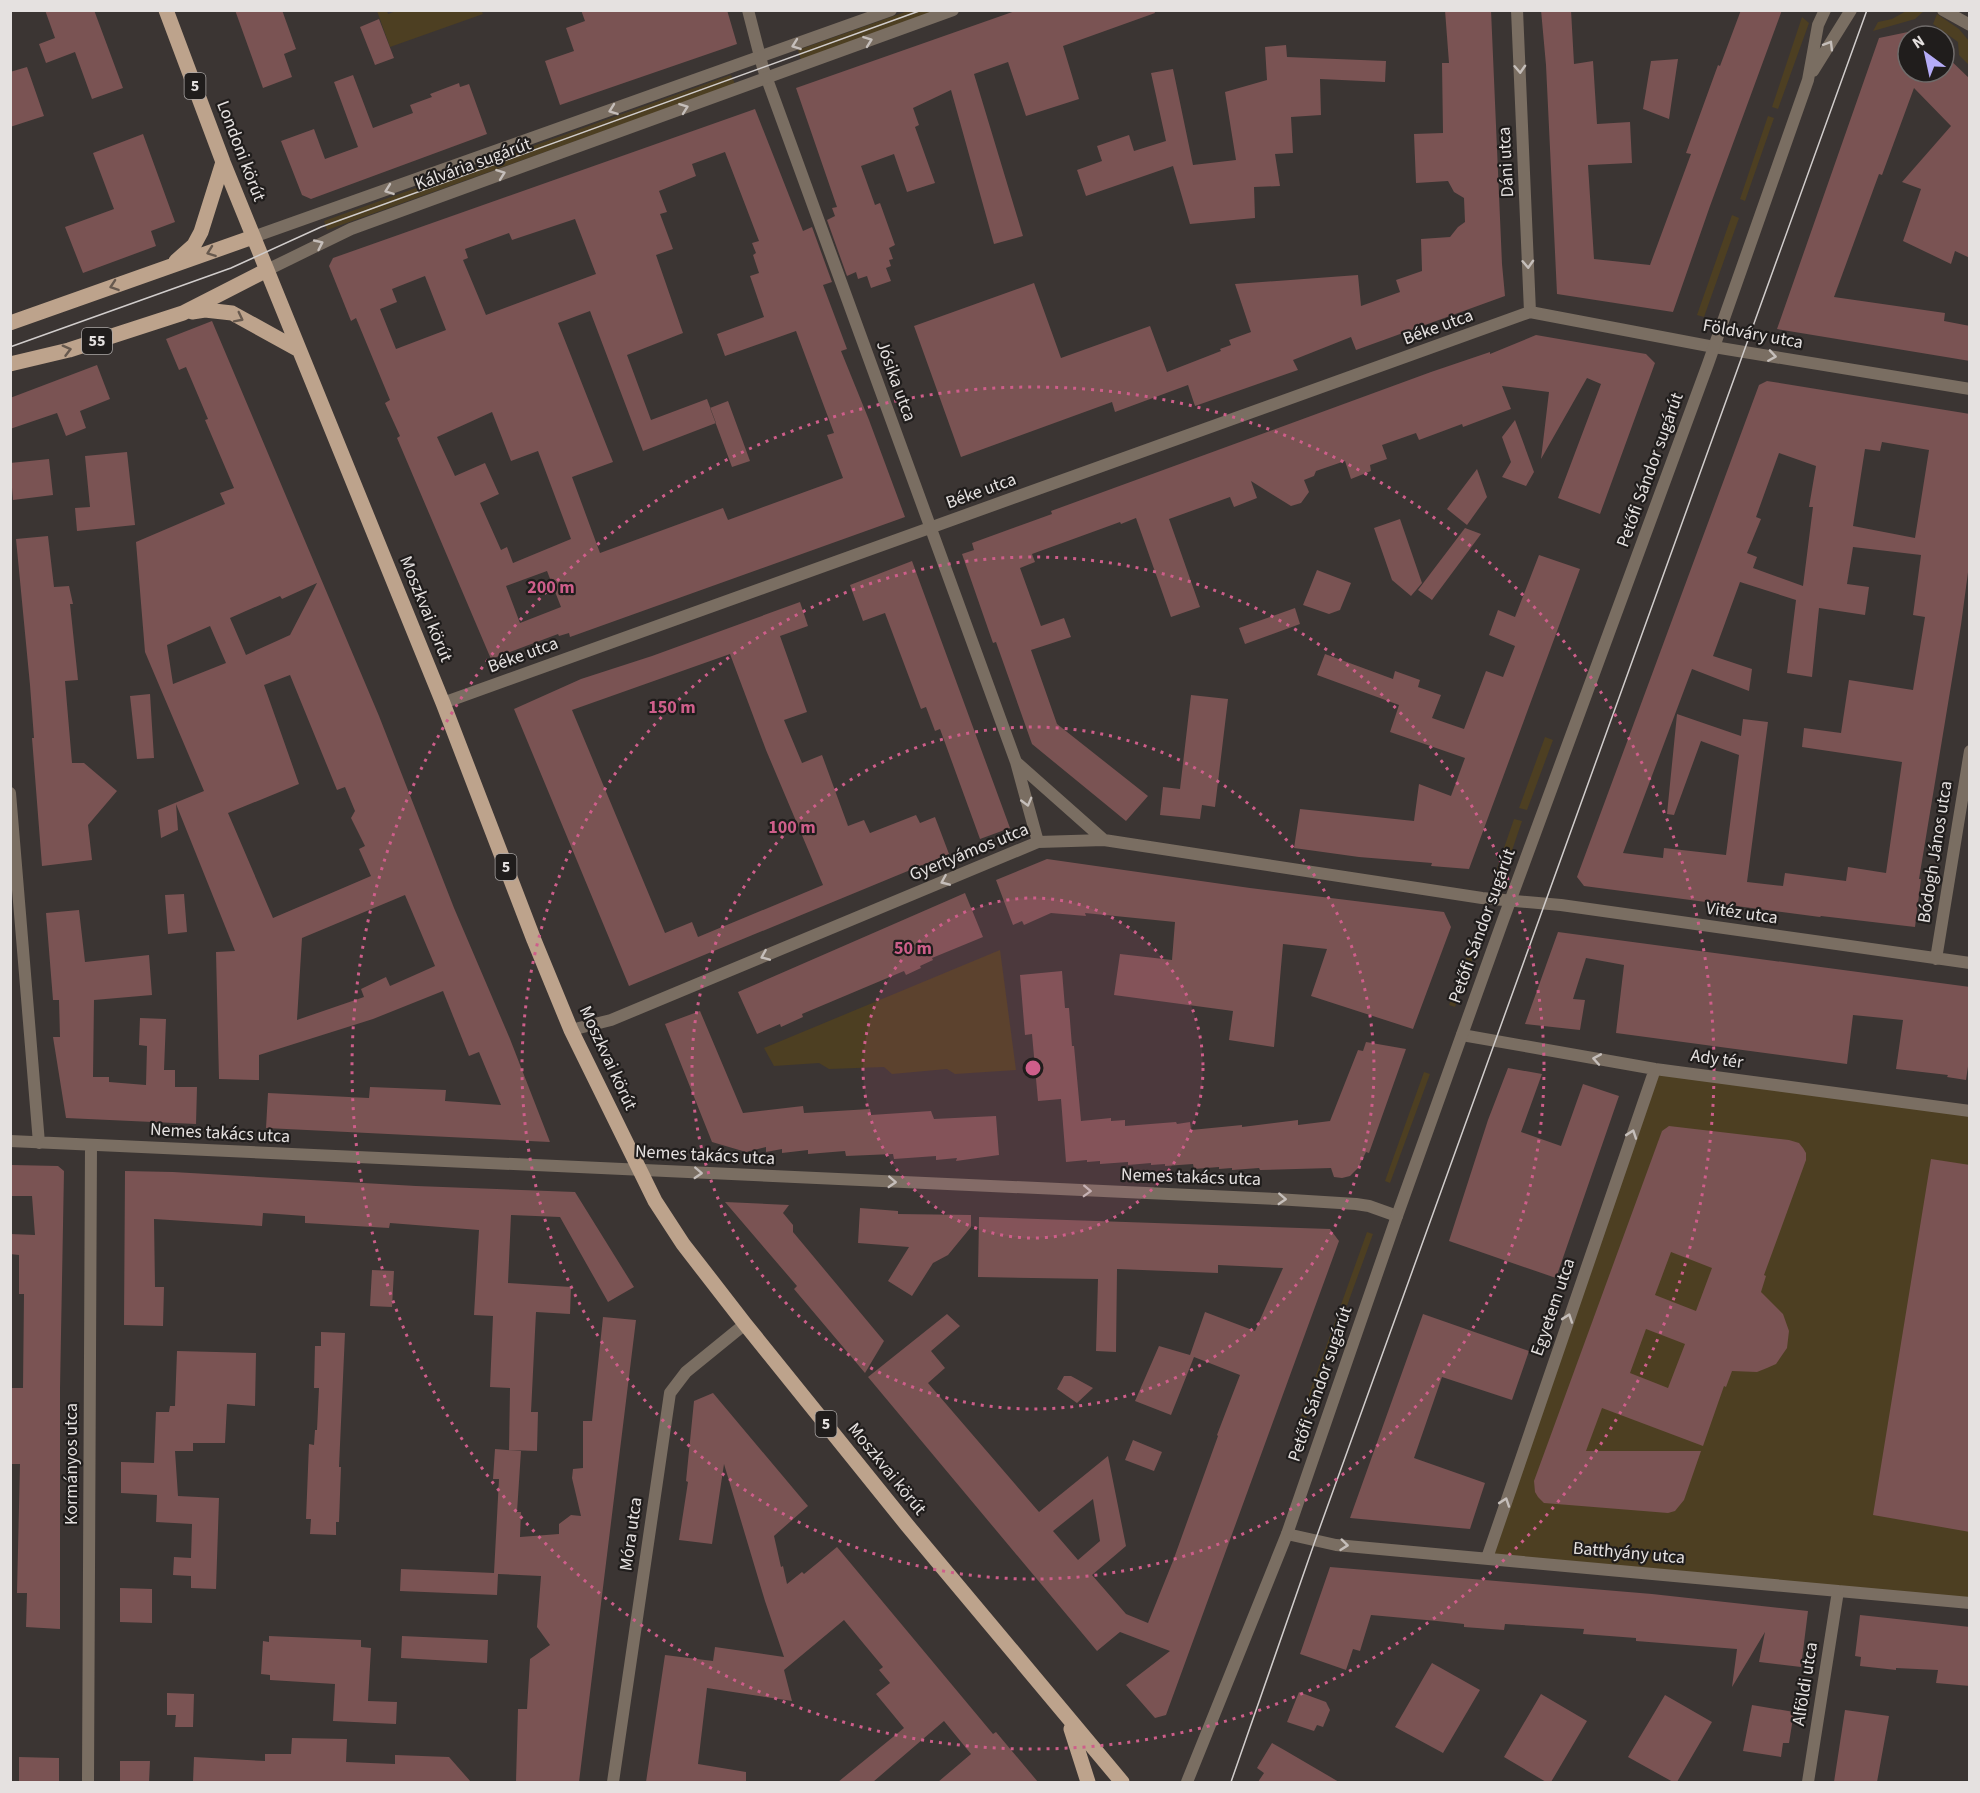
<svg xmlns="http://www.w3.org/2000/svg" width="1980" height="1793" viewBox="0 0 1980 1793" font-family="'Source Sans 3',sans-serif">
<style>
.green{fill:#4d3f22}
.building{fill:#7a5353;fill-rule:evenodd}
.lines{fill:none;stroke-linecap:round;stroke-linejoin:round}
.minor{stroke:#7a6e62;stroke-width:12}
.tertiary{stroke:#7a6e62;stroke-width:12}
.primary{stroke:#bda38c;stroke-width:15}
.tram{stroke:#d1cdcc;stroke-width:1.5}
.oneway{stroke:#c5beba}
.oneway2{stroke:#67594e}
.ring{fill:none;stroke:#ce5e8a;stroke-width:3;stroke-dasharray:3 6}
.labels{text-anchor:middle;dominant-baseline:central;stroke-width:4.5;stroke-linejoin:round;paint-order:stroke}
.shield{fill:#201d1c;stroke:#aaa6a5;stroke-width:1.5}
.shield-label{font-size:16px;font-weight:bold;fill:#e5e1e0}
.street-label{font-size:18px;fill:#e5e1e0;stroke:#201d1c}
.centre{fill:#ce5e8a;stroke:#201d1c;stroke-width:3}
.ring-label{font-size:18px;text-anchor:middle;font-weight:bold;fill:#ce5e8a;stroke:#201d1c;stroke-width:4.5;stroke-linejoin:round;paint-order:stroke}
</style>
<rect width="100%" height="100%" fill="#3b3533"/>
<path class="green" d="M399 10H481L483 14 390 47 377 11H387L388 14Z
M1908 10 1924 11 1915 19 1873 31 1878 22 1892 19Z
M908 11H939L801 60 798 50Z
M1937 14 1959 29 1969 41V65L1959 55 1958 42 1933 24Z
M1802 17 1809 23 1778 109 1772 107Z
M731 75 735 84 327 230 324 221Z
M1768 116 1774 118 1745 201 1740 199Z
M1732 215 1739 218 1704 317 1697 315Z
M1545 737 1553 740 1527 810 1519 808Z
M1514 819 1522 821 1503 877 1495 874Z
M1479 923 1485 925 1455 1007 1449 1005Z
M1000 950 1016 1070 955 1074 947 1069 892 1074 884 1067 829 1069 819 1063 774 1066 764 1048Z
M1655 1069 1969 1109V1603L1487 1558Z
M1424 1072 1430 1074 1390 1183 1385 1181Z
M1367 1232 1373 1234 1302 1430 1297 1428Z"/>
<path class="building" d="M45 10H94L123 88 92 99 75 52 46 63 39 44 55 38Z
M235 10H282L296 49 284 54 292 77 263 88Z
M581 10H727L737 44 560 105 545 61 574 51 566 28 585 21Z
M1018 10H1154L1155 13 1063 46 1079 99 1026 116 1008 62 974 74 1023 236 994 244 951 90 913 108 919 125 915 127 935 183 907 192 894 154 861 166 875 205 880 203 895 245 889 248 893 259 889 260 891 266 886 268 891 281 871 288 867 276 858 279 856 272 847 276 827 220 835 216 832 208 837 207 796 88Z
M1445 10H1491L1502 264 1505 296 1356 350 1351 337 1293 360 1298 370 1195 406 1188 385 1115 412 1112 402 961 457 914 326 1034 283 1061 358 1150 326 1167 372 1221 351 1220 349 1231 345 1229 340 1251 332 1235 284 1358 275 1361 306 1400 292 1396 280 1422 271 1421 239 1450 237 1458 227 1465 222 1464 198 1454 192 1448 181 1416 183 1414 134 1443 133 1442 63H1449Z
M1541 10H1571L1574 64 1593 61 1597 124 1630 122 1632 163 1588 165 1594 259 1650 265 1691 154 1686 153 1718 65 1720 66 1741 10H1782L1710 206 1673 312 1557 294 1546 65Z
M379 19 394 58 375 65 360 27Z
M1908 32V72H1944V54L1970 79V258L1955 251 1951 264 1903 241 1921 189 1902 182 1951 126 1914 88 1882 175 1879 174 1834 297 1945 313 1944 321 1970 326V361L1777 329 1879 38Z
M1286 45 1287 57 1386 61 1385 82 1320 79 1321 115 1291 117 1293 153 1275 154 1280 186 1254 187 1255 218 1190 224 1173 166 1086 196 1077 170 1102 161 1097 146 1129 135 1134 151 1166 141 1151 73 1173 69 1193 165 1236 160 1225 92 1267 80 1265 47Z
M1678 59 1669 119 1643 109 1651 61Z
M27 67 44 116 10 127V72Z
M353 75 373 128 413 113 410 105 432 97 430 94 459 83 460 87 469 84 487 134 311 199 302 195 281 141 314 129 325 159 358 147 334 82Z
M755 109 803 231 812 227 832 282 823 285 847 349 841 351 869 420 905 517 570 637 569 633 559 636 558 634 491 659 397 438 400 436 385 403 390 400 356 318 351 321 329 266 333 258ZM725 152 759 241 752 243 756 253 753 255 759 273 750 276 764 317 717 334 725 356 796 331 834 433 827 435 843 478 728 520 723 508 600 553 572 477 613 462 558 323 590 311 643 451 716 423 707 399 651 420 627 355 683 333 656 255 673 249 660 214 667 212 659 191 696 176 692 164ZM575 219 596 274 486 315 463 260 468 258 465 249 509 233 512 240ZM425 276 446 330 396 349 380 309 397 302 392 289ZM492 412 511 461 538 451 571 539 513 563 507 547 501 550 480 503 499 494 485 463 455 476 437 437ZM547 571 561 607 520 623 506 586Z
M143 134 175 222 151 231 156 246 83 273 65 227 114 209 93 153Z
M212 321 379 716 454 908 510 1039 550 1142 266 1128 268 1093 369 1098 370 1087 446 1090 445 1101 501 1105 479 1052 469 1056 443 991 373 1019 259 1055V1080L219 1079 216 952 235 951 176 804 178 830 161 838 158 810 204 791 145 652 136 542 225 504 220 493 234 488 205 420 208 419 186 367 179 370 166 339ZM317 583 290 635 246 655 230 618 280 596 282 599ZM210 626 226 663 173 684 167 645ZM290 675 337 790 345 787 355 811 351 818 365 846 359 849 371 876 273 918 228 813 299 784 264 685ZM405 895 435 966 390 986 386 977 361 989 364 997 297 1020 302 938Z
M1536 335 1646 354 1655 363 1600 514 1558 498 1601 384 1587 378 1541 459 1549 392 1502 386 1511 409 1463 427 1462 424 1419 440 1416 433 1382 445 1387 459 1370 465 1371 471 1351 479 1345 461 1316 471 1314 476 1304 480 1309 492 1301 503 1291 506 1251 481 1257 498 1234 507 1230 497 1169 519 1200 607 1171 617 1136 518 1121 524 1120 522 1032 554 1035 562 1020 568 1041 626 1064 618 1071 637 1031 650 1057 724 1148 796 1126 821 1032 744 996 642 993 643 962 554 974 550 972 543 1052 514 1051 511 1431 372 1490 352V354Z
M97 365 110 399 80 411 86 428 66 436 57 413 10 429V398Z
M1767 381 1970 414V557L1961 625 1919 879H1921L1915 927 1821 916 1820 917 1584 886 1577 877 1759 385ZM1882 442 1929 450 1915 538 1853 526 1865 449 1880 451ZM1779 453 1816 466 1809 507H1813L1803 586 1753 568 1757 557 1747 553 1761 519 1756 517ZM1853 547 1921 555 1913 615 1925 617 1913 690 1849 680 1841 733 1804 728 1802 747 1902 762 1886 873 1848 867 1846 881 1785 873 1783 886 1747 882 1768 722 1743 719 1741 736 1677 714 1667 814 1674 815 1701 741 1739 755 1726 855 1664 848 1663 858 1623 853 1692 669 1749 691 1752 669 1713 656 1740 582 1796 600 1787 673 1812 677 1819 608 1865 615 1869 587 1847 584Z
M728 401 750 461 732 467 710 408Z
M1515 420 1534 472 1526 486 1502 477 1511 462 1502 437Z
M127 452 135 525 77 531 75 508 90 507 85 456Z
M49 459 53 495 13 500 10 463Z
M1477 469 1487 497 1467 525 1447 509Z
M1400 519 1422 583 1411 596 1392 580 1374 528Z
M1465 528 1481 534 1432 600 1418 590Z
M48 536 54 587 69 586 73 604H70L78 680 65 681 72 763H84L117 791 88 825 92 860 42 866 32 738H34L30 685 16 539Z
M1539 555 1580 569 1469 869 1431 866 1432 863 1359 857 1294 848 1300 809 1414 821 1419 784 1451 796 1465 758 1390 732 1399 705 1317 675 1325 654 1393 679 1395 671 1420 680 1418 687 1441 695 1432 718 1464 729 1486 671 1503 677 1515 646 1489 635 1498 610 1515 617Z
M912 561 1010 828 980 839 940 729 935 731 926 707 921 709 885 613 863 621 850 585Z
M1317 570 1351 583 1340 610 1329 614 1303 605Z
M800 602 808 626 780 636 807 712 784 720 802 763 822 755 848 826 864 820 870 833 916 815 920 823 935 817 949 854 629 986 514 709 581 679 652 656ZM730 654 766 750 823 885 698 937 692 922 665 933 572 710Z
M1295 608 1300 624 1245 644 1239 628Z
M150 694 154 758 137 759 130 696Z
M1191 695 1228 699 1215 807 1202 805 1200 819 1160 815 1163 787 1180 789Z
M1047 859 1250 888 1444 912 1451 927 1413 1029 1311 996 1327 949 1283 944 1274 1047 1229 1040 1233 1011 1114 995 1120 954 1172 960 1175 922 1085 913 1086 916 1051 913 1024 925 1022 921 1013 925 996 880Z
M965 893 983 937 932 958 933 960 920 966 921 968 906 975 904 971 802 1014 803 1017 781 1027 780 1024 757 1034 738 992Z
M184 894 187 932 168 934 165 895Z
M79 910 85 962 149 955 152 995 94 1000 93 1077H109V1082L146 1085 147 1046 139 1045 140 1018 166 1019 164 1070H175V1087H197L196 1124 66 1118 53 1037H60L59 1000H53L46 913Z
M1558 932 1970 987V1053L1966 1080 1947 1077 1948 1075 1896 1069 1903 1020 1853 1015 1847 1064 1616 1033 1624 965 1586 958 1573 999 1585 1000 1580 1030 1525 1024Z
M1062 971 1065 1008H1069L1072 1046H1074L1081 1121 1111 1118V1121L1125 1120V1126L1176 1122 1177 1124 1190 1122 1191 1130 1242 1125V1127L1298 1120V1125L1330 1121 1358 1050 1363 1051 1366 1042 1406 1049 1369 1153 1366 1152 1358 1168 1350 1176 1342 1178 1334 1177 1331 1168 1260 1170 1259 1168 1232 1170V1168L1219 1169V1167L1194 1169 1193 1164 1165 1166V1164L1151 1165V1163L1128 1165V1162L1100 1164V1161L1087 1162V1160L1066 1162 1061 1099 1038 1101 1032 1034 1025 1035 1020 975Z
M700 1011 743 1113 803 1106 804 1113 870 1109 871 1115 931 1111 934 1119 996 1116 999 1155 956 1161 957 1158 936 1160V1156L894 1159 893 1154 846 1156 845 1151 808 1154V1150L782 1153V1149L766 1152V1147L746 1152 712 1142 665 1024Z
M1508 1068 1542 1074 1521 1132 1561 1146 1583 1084 1619 1096 1556 1278 1449 1241 1488 1120Z
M1669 1126 1789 1140 1799 1143 1803 1148 1806 1153V1160L1764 1275 1766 1276 1761 1292 1783 1314 1789 1331 1787 1348 1776 1364 1767 1368 1757 1372 1732 1371 1726 1387 1724 1386 1703 1446 1602 1408 1586 1451H1701L1684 1500 1675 1511 1668 1513 1544 1503 1538 1497 1535 1492 1534 1481 1662 1131ZM1671 1252 1712 1268 1696 1311 1655 1295ZM1646 1329 1685 1344 1668 1388 1630 1373Z
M1931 1159 1970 1165V1532L1873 1515Z
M12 1165 58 1166 64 1171 60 1389V1629L26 1627 27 1593H17L20 1464H10V1388H23L24 1294H19V1255L10 1254V1234L35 1235 32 1196H10Z
M125 1171 173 1172 416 1186 575 1192 634 1287 608 1302 560 1217 511 1215 508 1283 571 1287 570 1314 536 1312 531 1412H538L537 1451 509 1450 510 1388 490 1387 493 1316 474 1315 479 1230 390 1223 389 1228 305 1223V1216L263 1213 262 1226 154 1219 155 1287H164L163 1326 124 1325Z
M725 1202 789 1205 783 1213 793 1225V1232L884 1341 865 1373 794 1289 797 1286Z
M860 1208 898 1211V1214L971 1215V1227L948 1255 933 1263 912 1296 888 1281 909 1247 858 1243Z
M979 1217 1330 1229 1339 1241 1166 1715 1155 1718 1126 1685 1170 1651 1120 1632 1097 1651 868 1377 947 1314 960 1326 931 1351 945 1368 928 1383 1039 1512 1108 1456 1126 1546 1092 1575 1126 1614 1148 1623 1173 1561 1218 1436 1217 1435 1240 1375 1194 1357 1171 1415 1135 1401 1159 1346 1190 1355 1205 1312 1255 1331 1283 1268 1218 1265V1273L1117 1269 1116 1352 1096 1351 1098 1279 978 1277ZM1093 1499 1100 1541 1078 1560 1053 1531Z
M372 1270 394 1271 392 1307 370 1306Z
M1423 1314 1529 1351 1512 1400 1442 1377 1414 1458 1485 1483 1470 1529 1350 1518Z
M603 1317 636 1320 579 1782H516L518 1709H527L530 1659 550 1645 537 1627 541 1576 498 1574 497 1595 400 1591 401 1569 494 1573 499 1479H493L495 1449 521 1451 517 1512H521L520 1537 559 1534V1524L571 1515 581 1516 572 1478 573 1469 583 1468V1421H592Z
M321 1332 345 1333 339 1467H341L339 1522H336V1535L310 1534 311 1519H306L309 1444 314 1445 315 1430H317L319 1388H314L315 1346H321Z
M177 1351 256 1353 255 1406 227 1404 225 1443H193V1451H175L178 1496 219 1498 216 1589 191 1588V1576L173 1575 174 1557 191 1558 192 1524 156 1522 157 1495 121 1493V1462L154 1463 156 1412H169L170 1406H175Z
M1064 1376H1071L1093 1388 1077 1403 1057 1389Z
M713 1393 808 1506 774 1536 781 1567 783 1566 787 1584 802 1572 804 1574 837 1547 993 1734 996 1732 1038 1782H938L971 1754 944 1721 873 1782H838L904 1728 876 1694 890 1683 879 1670 883 1667 844 1620 784 1670 792 1701 707 1688 698 1764 746 1772V1782H646L665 1655 713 1661 715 1647 784 1657 765 1601 724 1464 712 1544 679 1540 688 1482 686 1481 694 1401Z
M1133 1440 1162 1452 1154 1471 1125 1460Z
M1330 1567 1652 1594 1808 1611 1801 1667 1759 1662 1765 1632 1732 1687 1737 1649 1636 1641V1638L1583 1634 1584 1629 1505 1624 1504 1630 1464 1627V1624L1437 1621 1371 1615 1360 1651 1353 1649 1346 1670 1300 1654Z
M120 1588 152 1589V1623L120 1622Z
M1860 1615 1970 1627V1686L1936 1683 1938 1670 1896 1668V1670L1860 1666 1861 1657 1855 1656Z
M269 1636 361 1640V1647L371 1648 368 1701 397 1702 396 1724 333 1721 335 1684 270 1680V1675L261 1674 263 1641 269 1642Z
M402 1636 488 1640 487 1663 401 1658Z
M1432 1663 1480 1690 1443 1753 1395 1727Z
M1299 1692 1326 1702 1330 1710 1323 1727 1317 1725 1314 1731 1287 1722Z
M167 1693 194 1694 193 1727H175L176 1715H167Z
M1541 1694 1587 1721 1551 1782H1546L1504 1757Z
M1665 1695 1712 1722 1677 1782H1673L1628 1757Z
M1752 1705 1794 1712 1789 1743H1783L1781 1757 1743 1751Z
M1845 1710 1889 1716 1877 1782H1834Z
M292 1738 347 1739 346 1762 395 1764V1755L449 1757 471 1782H193L194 1757 265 1761V1754H291Z
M1272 1743 1286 1751 1339 1782H1258L1264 1773 1257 1768Z
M19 1757 59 1758V1782H19Z
M120 1761H150L149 1782H120Z"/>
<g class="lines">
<path class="minor" d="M748 10 763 68 1016 762 1038 842
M1517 10 1530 312
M1530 312 1714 347 1970 389
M443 703 1530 312
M1016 762 1104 840
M10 793 39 1143
M1936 959 1970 751
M571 1030 611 1020 1038 842 1104 840 1482 898 1561 905 1970 963
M1462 1035 1655 1069 1970 1111
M10 1141 1276 1199 1356 1204 1369 1206 1397 1216
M1287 1534 1336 1545 1970 1603
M1487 1558 1655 1069
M88 1782 91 1145
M613 1782 670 1393 686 1372 745 1324
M1808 1782 1838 1591"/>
<path class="tertiary" d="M1943 10 1970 25
M1813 71 1851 10
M253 237 891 10
M267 270 351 229 953 10
M1187 1782 1287 1534 1397 1216 1502 923 1708 364 1808 80 1818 25 1825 10"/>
<path class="primary" d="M166 10 223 162 443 703 534 940 571 1030 655 1201 683 1244 745 1324 907 1525 1122 1782
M176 261 194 245 201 232 223 162
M192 312 205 310 232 313 299 350
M10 323 253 237
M10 364 69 350 183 313 267 270
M1071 1729 1088 1782"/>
<path class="tram" d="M10 347 231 268 321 227 922 10
M1231 1782 1315 1541 1867 10"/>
</g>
<defs><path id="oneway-chevron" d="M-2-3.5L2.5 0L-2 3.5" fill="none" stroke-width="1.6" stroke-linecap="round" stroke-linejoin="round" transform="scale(1.5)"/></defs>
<g class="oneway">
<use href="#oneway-chevron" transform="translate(868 41) rotate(-20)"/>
<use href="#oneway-chevron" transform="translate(796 45) rotate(160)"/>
<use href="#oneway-chevron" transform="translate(1829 45) rotate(-59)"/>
<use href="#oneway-chevron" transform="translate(1520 69) rotate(87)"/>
<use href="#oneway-chevron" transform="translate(684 108) rotate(-20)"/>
<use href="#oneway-chevron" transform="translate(613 110) rotate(160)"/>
<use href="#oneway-chevron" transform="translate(501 174) rotate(-20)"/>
<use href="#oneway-chevron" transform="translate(389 190) rotate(160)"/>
<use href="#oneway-chevron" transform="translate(319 244) rotate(-25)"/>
<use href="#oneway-chevron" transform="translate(1528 264) rotate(87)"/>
<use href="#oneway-chevron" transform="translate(1772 356) rotate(9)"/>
<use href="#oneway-chevron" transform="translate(1027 802) rotate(75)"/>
<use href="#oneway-chevron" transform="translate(945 881) rotate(157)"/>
<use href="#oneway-chevron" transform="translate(765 956) rotate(157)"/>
<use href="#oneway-chevron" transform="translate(1597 1059) rotate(-170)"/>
<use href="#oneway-chevron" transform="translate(1632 1134) rotate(-71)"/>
<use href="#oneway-chevron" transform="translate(698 1173) rotate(3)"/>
<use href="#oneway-chevron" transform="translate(892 1182) rotate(3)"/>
<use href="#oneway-chevron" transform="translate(1087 1191) rotate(2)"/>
<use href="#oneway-chevron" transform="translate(1282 1199) rotate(3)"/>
<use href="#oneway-chevron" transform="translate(1568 1318) rotate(-71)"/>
<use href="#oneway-chevron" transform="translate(1505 1502) rotate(-71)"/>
<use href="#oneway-chevron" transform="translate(1344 1545) rotate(6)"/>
</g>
<g class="oneway2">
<use href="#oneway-chevron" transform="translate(211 252) rotate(160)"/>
<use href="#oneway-chevron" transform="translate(114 286) rotate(161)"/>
<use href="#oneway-chevron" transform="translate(239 318) rotate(27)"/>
<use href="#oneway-chevron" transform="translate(67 350) rotate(-15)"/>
</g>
<circle cx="1033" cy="1068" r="170" fill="#ce5e8a" fill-opacity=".12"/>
<g class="ring">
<circle cx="1033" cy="1068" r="170"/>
<circle cx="1033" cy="1068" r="341"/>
<circle cx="1033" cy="1068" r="511"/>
<circle cx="1033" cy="1068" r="681"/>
</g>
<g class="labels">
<g class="shield">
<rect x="184.5" y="73" width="21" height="26" rx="4.5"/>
<rect x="82" y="328" width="30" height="26" rx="4.5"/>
<rect x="495.5" y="854" width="21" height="26" rx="4.5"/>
<rect x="815.5" y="1411" width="21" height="26" rx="4.5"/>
</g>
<g class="shield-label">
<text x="195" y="86">5</text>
<text x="97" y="341">55</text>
<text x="506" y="867">5</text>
<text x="826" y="1424">5</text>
</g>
<g class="street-label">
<text transform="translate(241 151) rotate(69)">Londoni körút</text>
<text transform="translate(1506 162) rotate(-93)">Dáni utca</text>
<text transform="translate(473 164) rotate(-20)">Kálvária sugárút</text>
<text transform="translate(1438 327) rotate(-20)">Béke utca</text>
<text transform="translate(1753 334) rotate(10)">Földváry utca</text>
<text transform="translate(896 381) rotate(70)">Jósika utca</text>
<text transform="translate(1650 470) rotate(-70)">Petőfi Sándor sugárút</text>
<text transform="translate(981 491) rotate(-20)">Béke utca</text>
<text transform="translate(426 609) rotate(68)">Moszkvai körút</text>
<text transform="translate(523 655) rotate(-20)">Béke utca</text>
<text transform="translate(969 852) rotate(-22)">Gyertyámos utca</text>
<text transform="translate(1935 852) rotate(-81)">Bódogh János utca</text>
<text transform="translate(1742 913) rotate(8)">Vitéz utca</text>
<text transform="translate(1482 926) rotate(-70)">Petőfi Sándor sugárút</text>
<text transform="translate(608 1058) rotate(65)">Moszkvai körút</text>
<text transform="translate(1717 1059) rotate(8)">Ady tér</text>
<text transform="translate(220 1133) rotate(3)">Nemes takács utca</text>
<text transform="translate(705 1155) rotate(3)">Nemes takács utca</text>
<text transform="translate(1191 1177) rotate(2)">Nemes takács utca</text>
<text transform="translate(1553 1307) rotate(-71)">Egyetem utca</text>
<text transform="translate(1320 1384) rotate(-71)">Petőfi Sándor sugárút</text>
<text transform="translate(71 1464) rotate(-90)">Kormányos utca</text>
<text transform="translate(887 1469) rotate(51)">Moszkvai körút</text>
<text transform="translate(631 1534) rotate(-82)">Móra utca</text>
<text transform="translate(1629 1553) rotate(5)">Batthyány utca</text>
<text transform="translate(1805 1684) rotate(-81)">Alföldi utca</text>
</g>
</g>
<circle cx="1033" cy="1068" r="9" class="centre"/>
<g class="ring-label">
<text x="551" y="593">200 m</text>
<text x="672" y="713">150 m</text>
<text x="792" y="833">100 m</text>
<text x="913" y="954">50 m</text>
</g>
<rect width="1980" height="1793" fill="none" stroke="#e5e1e0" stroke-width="24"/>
<g transform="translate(1926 54) rotate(327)"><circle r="28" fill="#201d1c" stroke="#6f6b6a" stroke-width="1.5"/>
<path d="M0-4.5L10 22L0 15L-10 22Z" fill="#b5acf8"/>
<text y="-9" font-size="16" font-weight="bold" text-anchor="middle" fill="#e5e1e0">N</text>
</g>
</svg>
